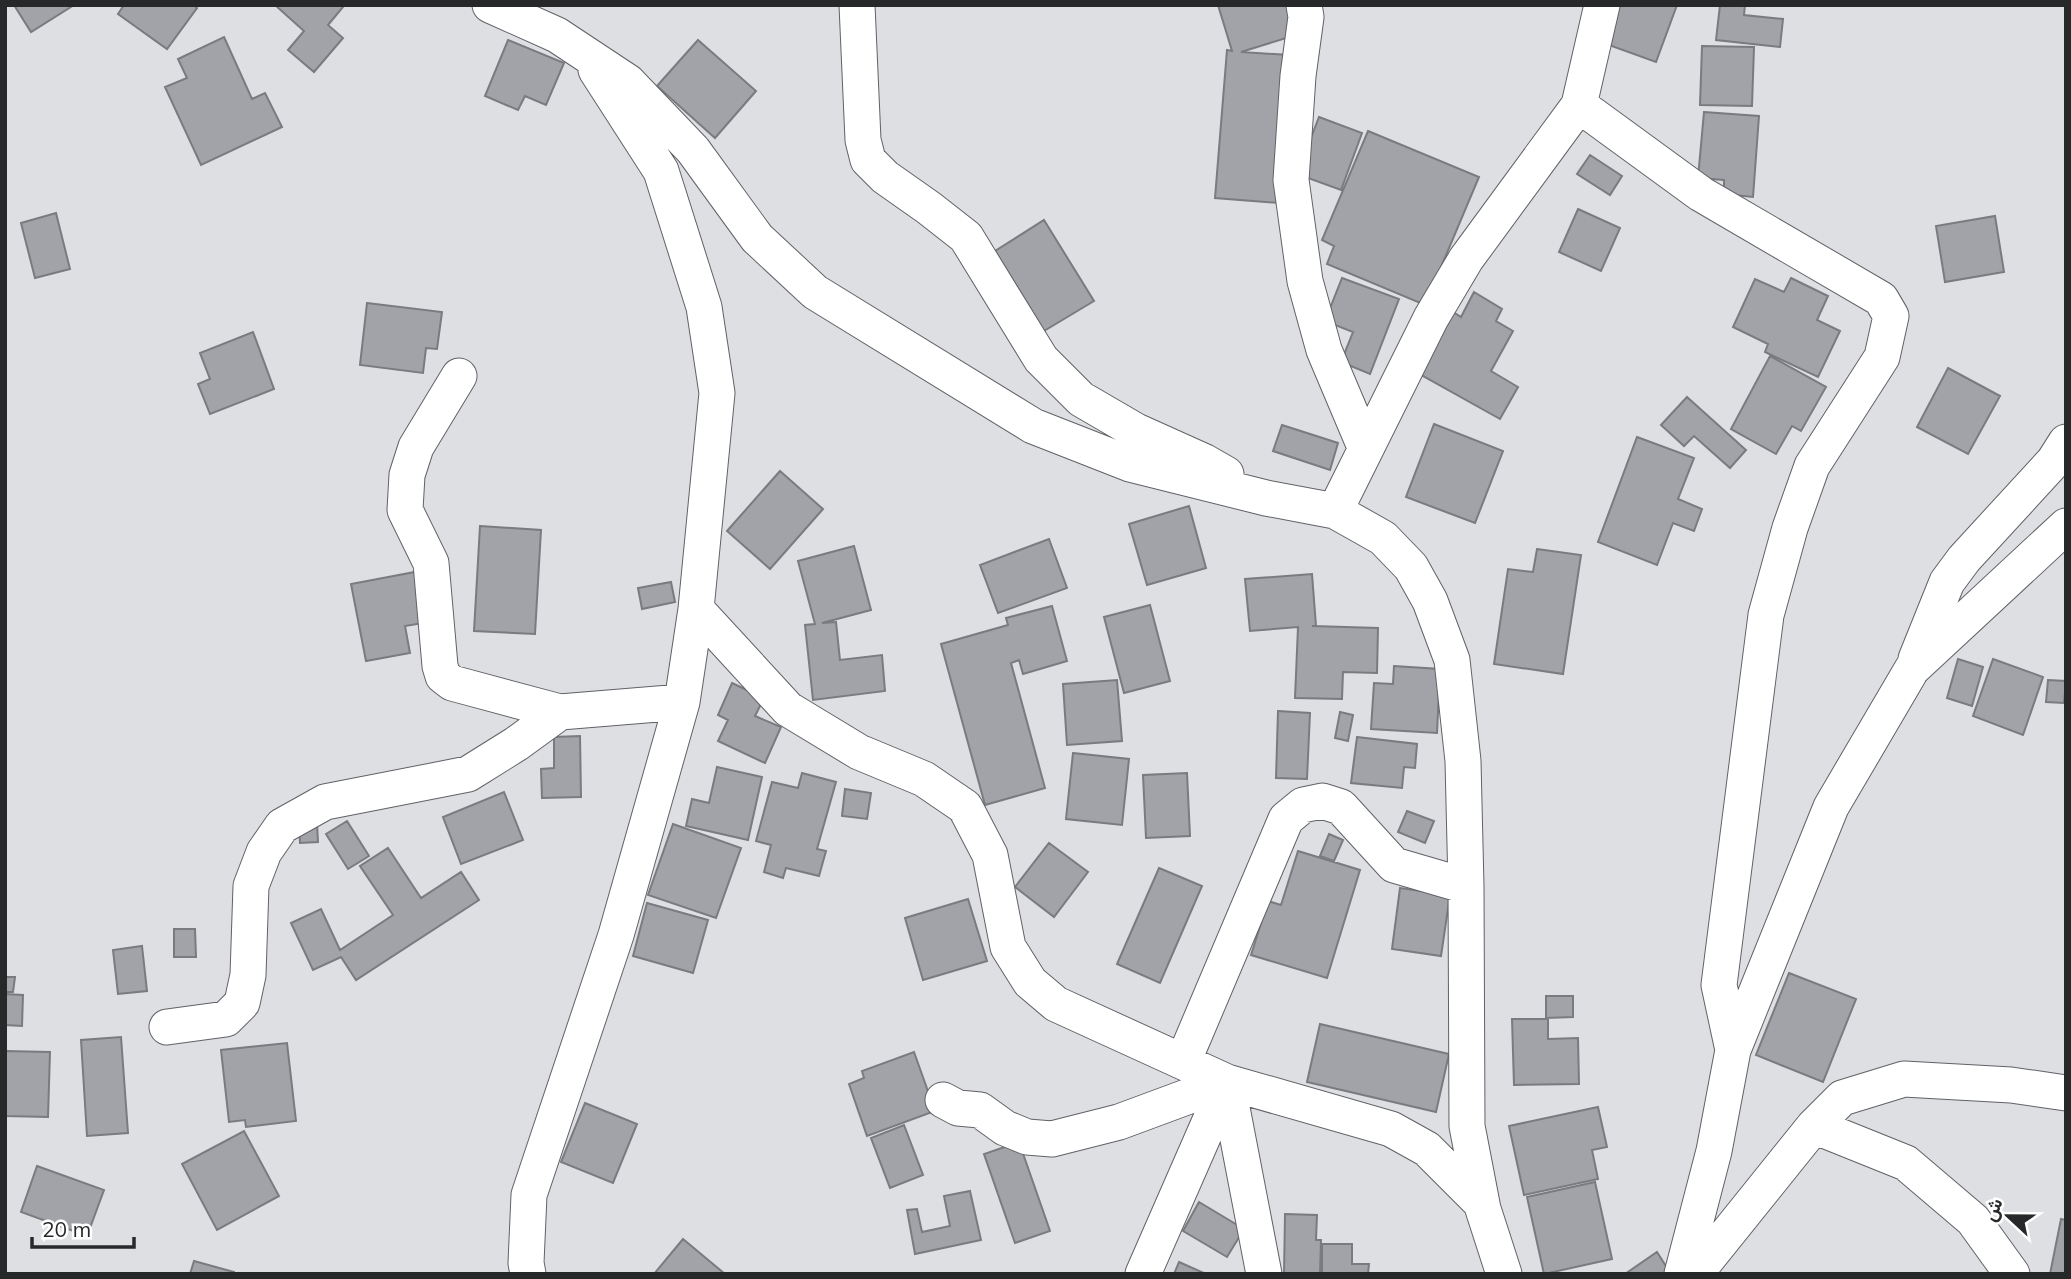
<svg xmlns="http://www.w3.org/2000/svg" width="2071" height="1279" viewBox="0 0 2071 1279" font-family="Mulish,Vazirmatn,sans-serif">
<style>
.building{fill:#a1a3a8;stroke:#797b7f;stroke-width:2}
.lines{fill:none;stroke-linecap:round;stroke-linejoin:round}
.minor-casing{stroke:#606266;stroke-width:37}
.minor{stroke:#fff;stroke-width:35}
</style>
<rect width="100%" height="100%" fill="#dddfe3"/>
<path class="building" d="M14 5H74L31 32Z
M124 5H194L197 8 167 49 118 14Z
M275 5H340L343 7 328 25 343 38 314 72 288 50 304 31Z
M1218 5H1290L1299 34 1241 52 1289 55 1279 203 1215 198 1227 50 1232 51Z
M1620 5H1677L1656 62 1606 44Z
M1720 5H1745L1744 15 1783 19 1780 47 1716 40Z
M224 37 252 99 265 93 282 127 201 165 165 87 187 78 178 59Z
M508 40 564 63 546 105 525 96 518 110 485 96Z
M698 40 756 91 715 138 657 86Z
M1702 46 1754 47 1752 106 1700 105Z
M1704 112 1759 116 1753 197 1724 194V180L1698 178Z
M1319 117 1362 133 1341 190 1297 174Z
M1368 131 1479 177 1425 305 1327 264 1334 246 1322 240Z
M1590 155 1622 176 1610 195 1577 174Z
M1578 209 1620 228 1601 271 1559 252Z
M56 213 70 269 35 278 21 223Z
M1995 216 2004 272 1945 282 1936 226Z
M1044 220 1094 301 1044 331 995 251Z
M1342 278 1399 299 1370 374 1341 362 1353 332 1325 321Z
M1791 278 1828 296 1817 320 1840 331 1818 377 1765 352 1768 344 1733 327 1755 279 1784 292Z
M1474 292 1502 309 1496 321 1513 331 1491 371 1518 387 1500 419 1416 372 1450 310 1461 317Z
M367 303 442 312 437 349 426 348 423 373 360 365Z
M253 332 274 389 210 414 198 384 210 379 200 353Z
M1770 356 1826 387 1801 431 1792 426 1776 454 1731 429Z
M1948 368 2000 396 1968 454 1917 427Z
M1687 397 1746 450 1730 468 1694 436 1684 446 1661 425Z
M1434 424 1503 451 1475 523 1406 497Z
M1282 425 1338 443 1330 470 1273 451Z
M1637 437 1694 458 1678 499 1702 509 1694 531 1673 523 1657 565 1598 542Z
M780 471 823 509 770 569 727 531Z
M1189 506 1206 568 1147 585 1129 524Z
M480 526 541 530 535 634 474 631Z
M1049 539 1067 588 998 613 980 565Z
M854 546 871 610 822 623 836 622 840 660 882 655 885 691 813 700 805 625 815 624 798 561Z
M1537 549 1581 555 1563 674 1494 664 1508 569 1533 572Z
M420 571 429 622 405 626 410 653 366 661 351 584Z
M1312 574 1316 626H1312L1378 628 1377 673 1343 672 1342 699 1295 698 1298 627 1250 631 1245 579Z
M671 582 675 602 642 609 638 588Z
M1150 605 1170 681 1124 693 1104 617Z
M1052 606 1067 661 1023 674 1019 660 1011 663 1045 788 985 805 941 644 1008 625 1006 618Z
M1958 659 1983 667 1972 706 1947 698Z
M1993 659 2043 677 2023 735 1973 716Z
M1394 666 1440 669 1437 733 1371 729 1374 683 1393 684Z
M1117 680 1122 741 1067 745 1063 684Z
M2048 680 2066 681 2064 703 2046 702Z
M732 683 764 698 755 716 781 727 765 763 718 741 728 720 718 715Z
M1278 711 1310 713 1307 779 1276 778Z
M1340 712 1353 715 1348 741 1335 738Z
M580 736 581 797 542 798 541 769 554 768V737Z
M1357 737 1417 744 1415 768 1404 767 1402 788 1351 783Z
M1073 753 1129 759 1122 825 1066 819Z
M717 767 762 777 748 840 686 826 692 799 709 803Z
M802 773 836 782 817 849 826 851 819 876 786 868 783 878 764 872 771 845 756 841 772 782 798 788Z
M1187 773 1190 836 1146 838 1143 775Z
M845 789 871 793 867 819 842 816Z
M504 792 523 840 461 864 443 817Z
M1407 811 1434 821 1425 843 1398 832Z
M347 821 369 856 348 869 326 834Z
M317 823 318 842 300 843 299 824Z
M673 824 741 848 716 918 648 895Z
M1329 834 1343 840 1334 861 1320 856Z
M1049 843 1088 872 1054 917 1015 887Z
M388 848 421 898 461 872 479 900 356 980 341 957 313 970 291 923 321 909 340 950 393 915 360 866Z
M1298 851 1360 870 1327 978 1251 955 1268 901 1281 905Z
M1159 868 1202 886 1160 983 1117 964Z
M1400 888 1450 895 1441 956 1392 949Z
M968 899 987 961 923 980 905 918Z
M647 903 708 920 693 973 633 956Z
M174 929H195L196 957H174Z
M142 946 147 991 118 994 113 950Z
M1789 973 1856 999 1823 1082 1756 1055Z
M5 977H15L13 992H5Z
M5 994 23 995 22 1026 5 1025Z
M1546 996H1573V1017L1546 1018Z
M1512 1019H1548V1039L1578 1038 1579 1084 1514 1085Z
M1320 1024 1449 1054 1436 1112 1307 1082Z
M121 1037 128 1133 87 1136 81 1040Z
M287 1043 296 1121 246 1127 245 1120 229 1122 221 1050Z
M5 1051 50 1052 48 1117 5 1116Z
M914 1052 935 1111 867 1136 849 1084 864 1078 862 1071Z
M585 1103 637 1124 613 1183 561 1162Z
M1598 1107 1607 1147 1592 1150 1598 1179 1524 1195 1509 1126Z
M904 1125 923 1175 890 1188 871 1138Z
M244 1131 279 1196 217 1230 182 1164Z
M1019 1142 1050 1231 1015 1243 984 1154Z
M37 1166 104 1190 87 1236 21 1212Z
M1595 1182 1612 1259 1544 1274 1527 1197Z
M970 1191 981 1240 915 1254 907 1210 917 1209 922 1232 950 1226 944 1196Z
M1199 1202 1244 1229 1227 1257 1183 1231Z
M1285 1214 1317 1215 1316 1240H1321L1320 1274H1284Z
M2061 1219 2066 1220V1274H2050Z
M683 1239 725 1274H654Z
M1322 1244H1352V1264H1369L1368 1274H1322Z
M1657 1252 1671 1274H1625Z
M194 1261 234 1272V1274H190Z
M1179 1262 1206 1274H1174Z"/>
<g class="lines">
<defs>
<path id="minor" d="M490 5 557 35 628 82 693 150 757 238 815 292 1033 426 1130 464 1266 498 1335 511 1383 538 1411 567 1430 601 1452 660 1463 761 1466 886 1467 1126 1483 1209 1504 1274
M857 5 863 140 868 160 885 177 929 208 966 237 1041 359 1081 399 1136 431 1205 462 1226 474
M1304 5 1306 17 1298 76 1291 180 1305 281 1324 350 1365 447
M1579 105 1701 194 1881 299 1891 316 1882 357 1812 466 1790 528 1766 615 1719 985 1733 1050
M459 376 416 447 407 475 405 510 431 563 440 666 443 676 452 683 560 712
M1335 511 1431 318 1466 259 1579 105 1602 5
M696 609 788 709 859 752 924 779 965 807 990 855 1008 947 1030 982 1056 1004 1227 1082 1391 1129 1427 1149 1481 1203
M1916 659 1947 582 1964 559 2054 461 2066 442
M167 1027 226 1019 242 1003 248 975 251 886 264 852 282 826 325 802 468 774 516 744 560 712 682 702
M1183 1062 1286 819 1303 805 1322 801 1341 807 1394 865 1466 886
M1227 1082 1264 1274
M943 1100 958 1108 980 1110 1005 1128 1027 1137 1052 1139 1119 1122 1227 1082 1143 1274
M1814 1126 1906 1163 1973 1220 2012 1274
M528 1274 526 1263 529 1195 616 935 682 702 696 609 717 393 704 307 661 171 596 70
M1682 1274 1714 1151 1733 1050 1831 807 1912 669 2066 526
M1695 1274 1814 1126 1842 1098 1904 1079 2011 1085 2066 1093"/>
</defs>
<use href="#minor" class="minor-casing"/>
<use href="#minor" class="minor"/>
</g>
<rect width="2071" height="1279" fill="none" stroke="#27282a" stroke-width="14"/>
<g transform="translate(2008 1216) rotate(292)" stroke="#ffffff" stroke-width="5" paint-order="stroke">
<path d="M0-5L12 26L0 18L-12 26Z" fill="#27282a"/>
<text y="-10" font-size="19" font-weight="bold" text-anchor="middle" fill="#27282a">ش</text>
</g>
<path d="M32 1237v10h102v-10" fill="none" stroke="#27282a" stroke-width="3.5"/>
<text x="42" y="1237" font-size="21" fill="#27282a" stroke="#ffffff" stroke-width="5" paint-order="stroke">20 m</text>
</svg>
